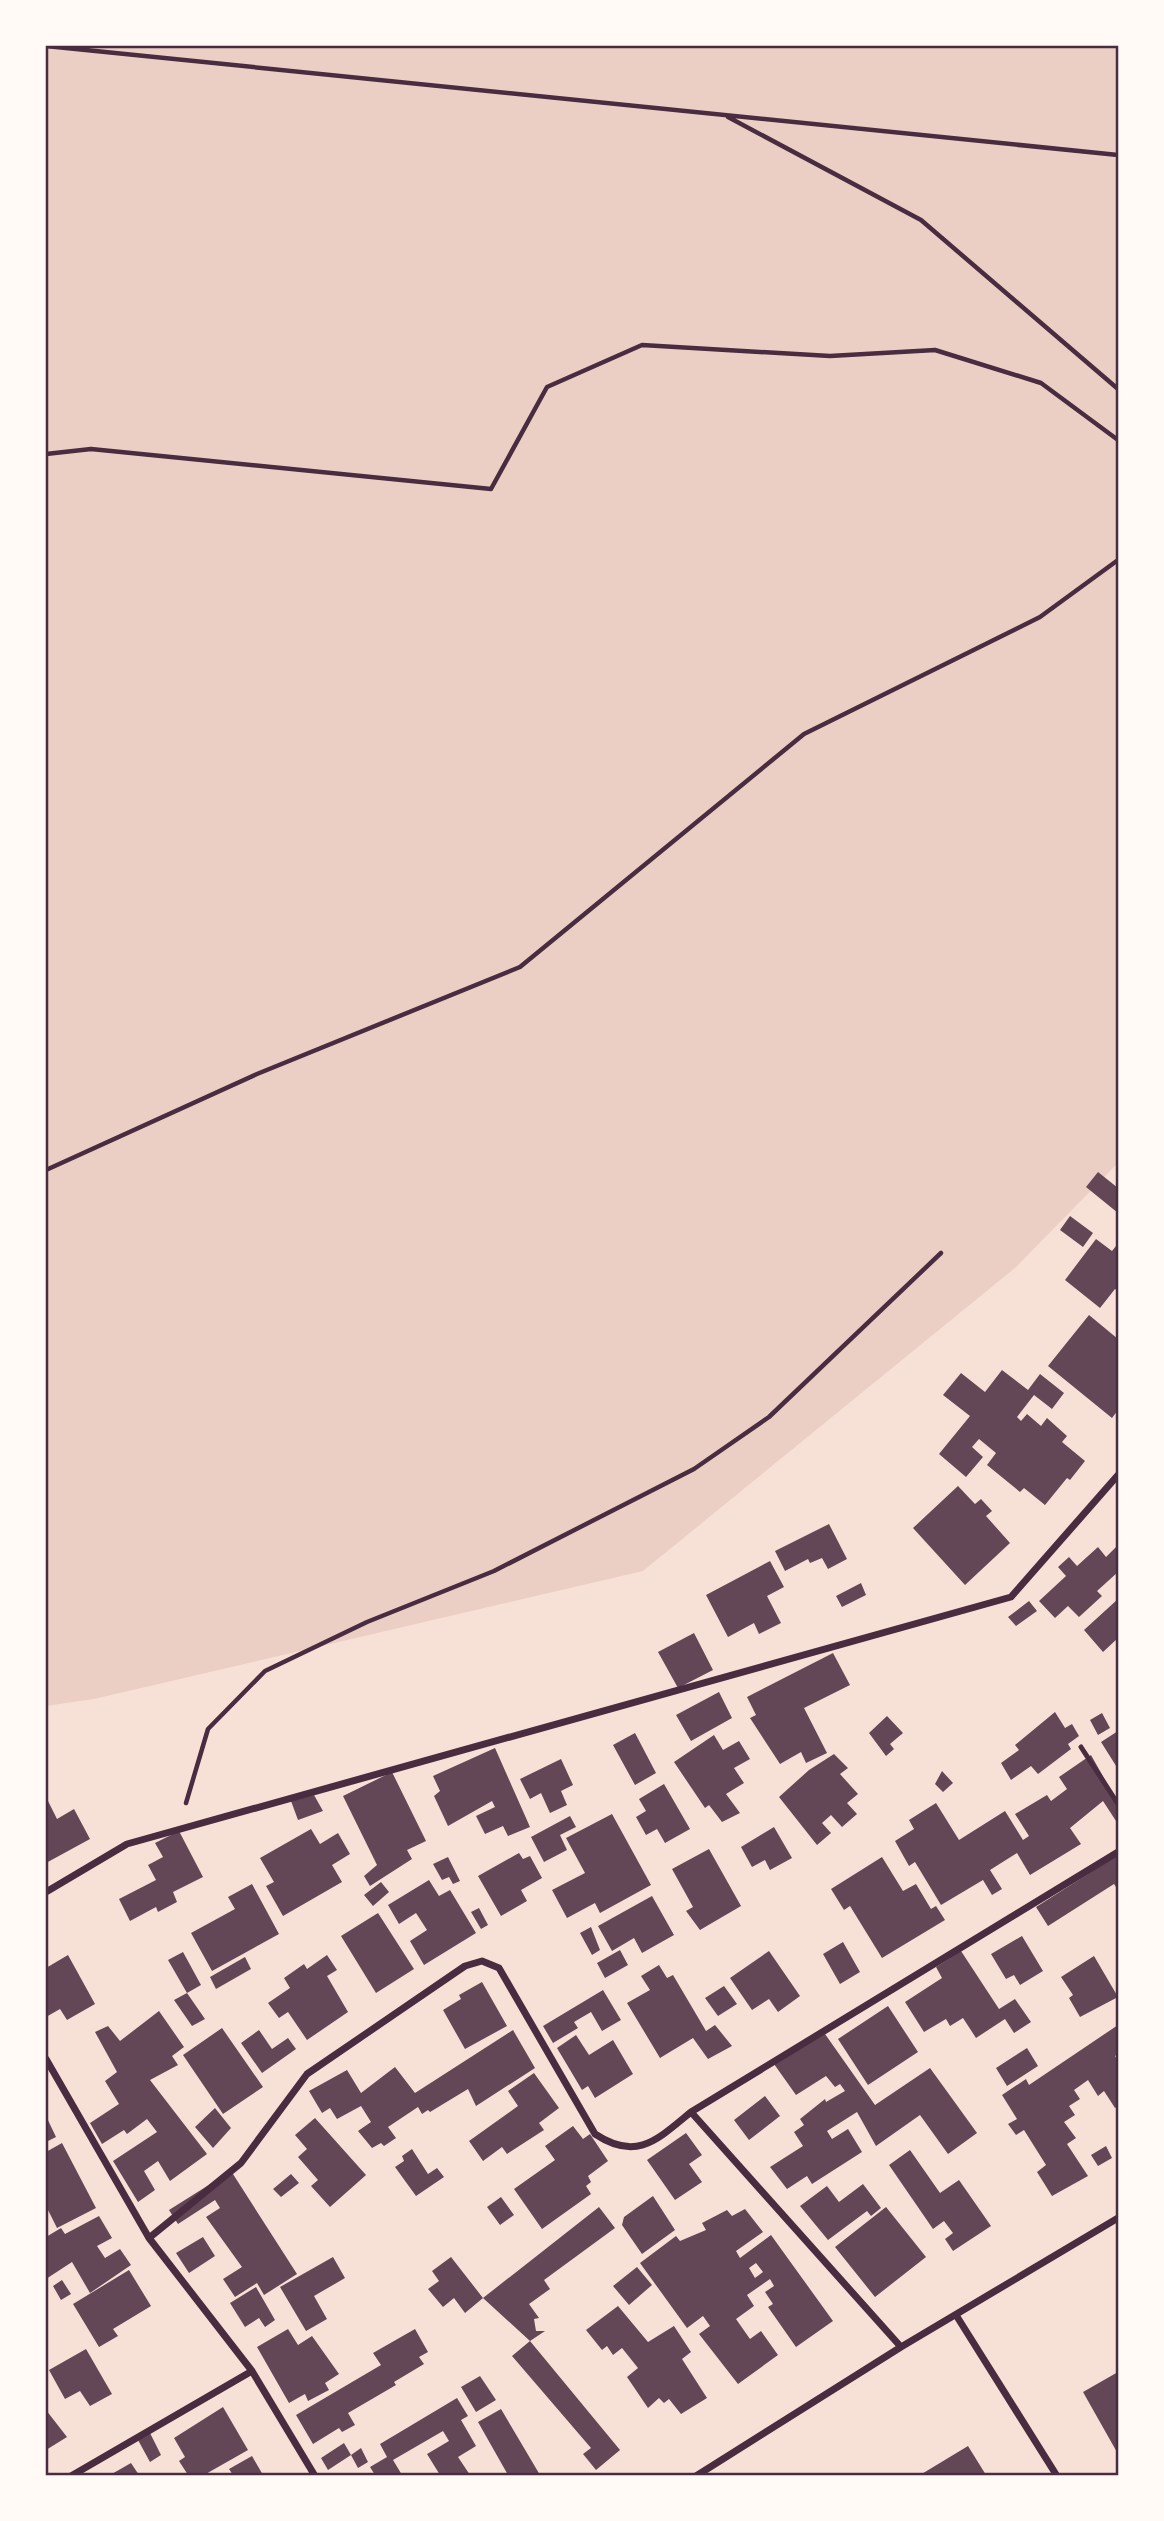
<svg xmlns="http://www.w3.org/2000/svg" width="1164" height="2521" viewBox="0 0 1164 2521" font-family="'Exo 2',sans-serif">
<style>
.green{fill:#ebcfc5}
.building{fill:#644757;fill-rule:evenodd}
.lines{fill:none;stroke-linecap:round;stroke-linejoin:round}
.path{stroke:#4a2c40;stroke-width:4.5}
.service{stroke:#4a2c40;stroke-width:5}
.minor{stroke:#4a2c40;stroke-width:7}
.neatline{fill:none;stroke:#4a2c40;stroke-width:2.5}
</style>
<rect width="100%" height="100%" fill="#f7e1d7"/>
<path class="green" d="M46 46H1118V1163L1015 1268 643 1571 94 1699 46 1706Z"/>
<path class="building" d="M1098 1172 1118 1188V1213L1086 1187Z
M1070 1216 1093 1233 1083 1247 1060 1230Z
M1096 1239 1112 1251 1116 1246 1118 1248V1291L1115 1289 1100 1308 1065 1280Z
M1089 1315 1118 1339V1410L1112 1418 1048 1366Z
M1002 1370 1028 1390 1040 1374 1064 1393 1052 1409 1034 1395 1017 1417 1021 1421 1027 1414 1041 1426 1047 1418 1067 1436 1062 1442 1085 1461 1070 1480 1067 1478 1045 1505 1024 1488 1020 1492 987 1465 996 1453 979 1439 972 1447 983 1457 966 1477 939 1454 970 1416 943 1395 961 1373 985 1392Z
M958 1486 975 1504 981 1499 992 1511 986 1516 1010 1543 965 1585 913 1528Z
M829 1524 847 1559 828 1569 822 1558 810 1563 808 1559 785 1571 775 1551Z
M1118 1545V1572L1097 1591 1102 1596 1079 1617 1068 1606 1055 1618 1039 1601 1066 1576 1058 1567 1069 1557 1077 1566 1098 1547 1106 1557Z
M770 1561 784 1587 767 1596 781 1623 759 1634 754 1623 728 1637 706 1595Z
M861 1583 866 1595 842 1607 836 1596Z
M1118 1599V1638L1103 1652 1084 1630Z
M1029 1601 1037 1611 1016 1626 1008 1617Z
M694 1633 713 1670 678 1688 658 1652Z
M833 1653 850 1685 804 1708 827 1753 806 1763 801 1752 780 1764 750 1718 756 1715 747 1697Z
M719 1692 732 1718 691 1741 676 1715Z
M1055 1712 1065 1728 1072 1724 1079 1736 1068 1744 1071 1749 1038 1774 1031 1766 1011 1780 1001 1763 1019 1750 1015 1745Z
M1102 1713 1110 1728 1098 1735 1090 1720Z
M887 1716 903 1733 890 1744 894 1749 886 1756 869 1733Z
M1118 1731V1769L1101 1742Z
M635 1733 656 1773 635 1785 613 1745Z
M714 1735 723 1750 739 1741 750 1759 734 1768 744 1783 726 1794 740 1813 722 1822 709 1805 705 1808 674 1762Z
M495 1748 530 1827 508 1836 503 1826 485 1834 476 1816 495 1807 492 1801 448 1826 434 1796 440 1791 433 1776Z
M834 1754 848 1768 840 1774 858 1794 847 1803 857 1814 842 1827 831 1815 822 1823 831 1833 817 1845 779 1797 809 1770Z
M1091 1755 1118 1803V1819L1116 1821 1103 1801 1070 1828 1081 1844 1030 1875 1017 1853 990 1870 1002 1889 992 1895 983 1880 941 1905 915 1862 909 1866 895 1841 914 1829 909 1820 936 1803 959 1840 1005 1811 1023 1840 1029 1836 1015 1814 1047 1795 1051 1801 1067 1789 1059 1777Z
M561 1759 573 1785 561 1791 567 1805 550 1813 541 1793 530 1799 520 1779Z
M942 1771 953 1783 943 1792 935 1784Z
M392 1772 426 1841 407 1850 412 1859 370 1886 364 1876 377 1865 343 1796Z
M664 1784 690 1829 665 1843 657 1829 646 1835 636 1817 646 1811 639 1799Z
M314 1795 323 1811 298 1820 291 1801Z
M46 1797 57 1819 74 1809 90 1839 46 1863Z
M612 1814 651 1885 600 1913 595 1903 567 1918 552 1890 585 1873 566 1838Z
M570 1816 576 1827 560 1835 567 1850 544 1862 531 1837Z
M774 1827 792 1858 770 1870 765 1860 752 1867 741 1847Z
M311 1829 320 1844 338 1833 350 1854 332 1865 342 1882 283 1916 266 1886 274 1882 260 1858Z
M179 1831 203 1877 173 1892 177 1902 158 1912 156 1907 130 1921 119 1899 156 1880 148 1865 163 1857 155 1843Z
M709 1849 741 1906 700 1930 686 1911 693 1907 672 1869Z
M519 1853 523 1859 530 1856 542 1878 521 1890 527 1901 501 1916 478 1876Z
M1118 1855V1890L1114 1884 1048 1926 1036 1907Z
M448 1857 460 1881 453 1884 449 1877 442 1880 433 1864Z
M882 1857 903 1891 916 1884 931 1909 936 1906 945 1920 882 1958 850 1906 844 1910 831 1889Z
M429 1880 439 1896 450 1890 476 1933 424 1965 410 1941 427 1930 416 1913 399 1924 388 1905Z
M381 1882 389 1892 373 1906 364 1895Z
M252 1884 279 1934 212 1971 191 1933 235 1909 228 1897Z
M652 1896 674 1935 642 1953 634 1938 612 1951 598 1926Z
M479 1908 488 1925 481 1929 471 1912Z
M378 1913 414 1969 376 1993 341 1936Z
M591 1927 600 1950 592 1955 580 1933Z
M1022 1936 1043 1971 1020 1985 1014 1975 1006 1979 991 1954Z
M843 1942 860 1972 840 1984 823 1954Z
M620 1950 628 1965 605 1978 597 1963Z
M769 1951 800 1996 778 2012 769 1999 752 2010 730 1978Z
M961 1951 999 2009 1015 1999 1031 2022 1014 2033 1005 2019 976 2038 963 2018 950 2026 946 2019 924 2032 905 2002 942 1978 936 1967Z
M183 1952 201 1985 187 1993 168 1960Z
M68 1955 95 2004 67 2020 60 2009 46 2017V1968Z
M327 1955 337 1970 327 1976 348 2012 307 2040 288 2012 279 2018 268 2003 290 1988 284 1978 304 1964 307 1969Z
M1094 1956 1118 1997 1080 2017 1069 1998 1073 1995 1061 1977Z
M245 1957 251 1969 216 1989 210 1977Z
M659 1965 667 1978 673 1975 706 2031 715 2025 732 2046 708 2059 693 2038 660 2058 627 2003 650 1990 641 1976Z
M482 1982 507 2026 465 2049 443 2010 461 1999 459 1995Z
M724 1986 737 2004 718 2016 705 1998Z
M603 1990 621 2020 602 2031 591 2012 574 2022 578 2028 553 2043 543 2026Z
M187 1993 205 2019 192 2026 174 2000Z
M888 2006 918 2052 868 2085 838 2039Z
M159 2011 184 2047 172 2056 178 2065 150 2080 207 2154 170 2181 158 2161 144 2171 155 2190 138 2202 113 2161 157 2132 147 2119 127 2134 124 2130 102 2144 90 2123 119 2104 105 2081 117 2072 95 2032 108 2026 120 2041Z
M1118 2025V2054L1115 2056 1118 2061V2106L1115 2108 1104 2091 1098 2096 1088 2080 1074 2090 1080 2099 1069 2106 1075 2115 1064 2122 1076 2138 1067 2144 1088 2176 1052 2196 1037 2172 1046 2165 1024 2130 1016 2135 1008 2124 1017 2119 1002 2095 1026 2079 1029 2085Z
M222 2028 263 2087 223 2114 183 2055Z
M259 2030 272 2049 288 2038 296 2049 262 2073 241 2043Z
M513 2030 535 2068 476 2106 468 2089 430 2112 428 2110 422 2114 418 2107 388 2127 396 2138 384 2146 381 2143 372 2148 358 2131 371 2122 361 2106 337 2119 330 2108 322 2113 309 2091 347 2070 361 2093 395 2067 415 2093Z
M825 2034 875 2105 930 2068 977 2133 948 2154 920 2115 876 2146 857 2112 827 2131 832 2139 848 2129 862 2152 812 2184 807 2176 787 2189 770 2167 803 2146 794 2132 804 2125 800 2119 825 2099 826 2102 845 2091 840 2084 835 2087 826 2076 796 2095 774 2064Z
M576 2035 589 2055 613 2040 633 2074 595 2098 588 2086 582 2090 557 2048Z
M1027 2048 1038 2066 1007 2086 996 2068Z
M534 2073 559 2108 539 2123 544 2130 507 2154 502 2147 483 2161 469 2141 518 2106 508 2091Z
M765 2096 780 2116 749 2140 734 2120Z
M215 2108 231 2128 213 2148 195 2127Z
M46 2116 56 2137 46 2142Z
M315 2118 366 2175 330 2207 311 2186 318 2180 298 2157 307 2149 295 2135Z
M573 2126 583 2139 590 2134 608 2161 588 2176 591 2182 586 2186 591 2194 542 2229 514 2189 555 2160 545 2146Z
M686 2133 702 2155 689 2164 702 2182 675 2200 647 2160Z
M62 2143 96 2208 57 2228 46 2206V2152Z
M1106 2146 1112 2158 1098 2166 1091 2155Z
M412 2149 428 2174 437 2168 444 2177 416 2196 395 2167 404 2161 402 2156Z
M910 2150 940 2193 959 2180 991 2226 953 2251 945 2239 953 2233 944 2221 933 2229 889 2165Z
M231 2171 297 2274 264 2295 257 2283 235 2297 223 2279 242 2267 206 2217 220 2208 215 2200 178 2224 169 2210Z
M291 2174 299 2183 281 2197 273 2189Z
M863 2184 881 2208 871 2216 867 2211 828 2240 800 2206 827 2186 839 2202Z
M653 2196 675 2230 642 2254 622 2225 624 2217Z
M501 2197 514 2215 500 2225 487 2207Z
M599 2207 615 2228 544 2280 550 2289 529 2304 539 2318 534 2319 536 2331H545L530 2341 483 2298 465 2313 454 2298 443 2307 428 2289 439 2281 432 2271 451 2257 483 2298Z
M886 2207 926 2257 875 2297 835 2247Z
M745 2209 763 2232 736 2251 740 2258 771 2235 833 2321 796 2347 768 2307 773 2304 765 2292 774 2286 770 2279 747 2295 754 2306 736 2319 750 2339 761 2331 778 2355 738 2384 699 2334 710 2326 703 2316 687 2328 640 2263 676 2236 680 2241 706 2230 702 2223 727 2210 732 2216ZM756 2263 763 2272 755 2278 749 2268Z
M99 2216 112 2238 97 2246 105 2258 120 2249 131 2265 90 2293 72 2262 46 2279V2237L61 2228 65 2234Z
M203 2237 215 2256 189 2273 176 2253Z
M333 2257 345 2278 314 2296 327 2319 306 2331 280 2287Z
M637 2267 652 2285 629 2305 613 2286Z
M129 2270 151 2306 113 2329 118 2336 99 2347 73 2304Z
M62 2280 71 2294 61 2300 53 2286Z
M256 2287 275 2320 265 2327 259 2318 245 2327 230 2303Z
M618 2306 648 2342 674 2326 691 2352 682 2359 707 2398 681 2414 669 2399 664 2403 659 2398 648 2408 627 2377 638 2368 622 2348 613 2355 607 2346 602 2350 586 2330Z
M288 2329 298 2345 312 2336 339 2374 325 2383 329 2390 308 2401 305 2394 289 2403 257 2347Z
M415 2329 428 2352 419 2357 424 2364 394 2382 396 2385 348 2413 355 2425 342 2432 339 2428 313 2444 296 2415 381 2365 373 2353Z
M530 2341 620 2450 596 2470 583 2454 591 2448 512 2356Z
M86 2349 112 2394 90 2406 80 2391 65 2399 49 2370Z
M1118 2372V2454L1083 2392Z
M480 2376 496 2400 476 2412 461 2387Z
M457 2398 468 2416 461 2420 476 2446 458 2457 470 2475H440L427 2454 449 2441 443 2431 393 2460 402 2475H375L370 2467 387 2457 380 2444Z
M223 2407 248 2450 204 2475H188L179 2461 185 2457 174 2438Z
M501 2409 511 2426 540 2475H508L478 2422Z
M46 2410 67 2437 46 2450Z
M150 2433 161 2455 150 2462 138 2440Z
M344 2443 351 2455 328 2470 321 2458Z
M968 2446 986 2475H920Z
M361 2448 368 2462 358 2468 351 2455Z
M252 2456 263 2475H233L229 2469Z
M131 2463 139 2475H110Z"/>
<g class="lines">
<path class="path" d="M46 46 1118 155
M728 117 921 220 1118 389
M46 454 91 449 491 489 547 387 642 345 830 356 935 350 1041 383 1118 440
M46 1170 257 1074 520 967 804 734 1040 617 1118 560
M186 1803 208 1729 265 1671 367 1622 494 1571 694 1469 769 1417 941 1253"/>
<path class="service" d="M1081 1747 1118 1804"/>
<path class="minor" d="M46 1892 127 1844 1011 1597 1118 1475
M46 2059 149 2238 252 2371 315 2476
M691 2112 901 2347
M149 2238 241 2163 307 2074 465 1966 482 1961 499 1968 595 2134C637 2162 658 2139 691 2112L1118 1852
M956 2315 1057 2476
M71 2476 252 2371
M696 2476 901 2347 1118 2218"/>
</g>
<rect width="1164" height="2521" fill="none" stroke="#fffaf5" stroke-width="94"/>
<rect x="47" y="47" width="1070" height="2427" class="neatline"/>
</svg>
